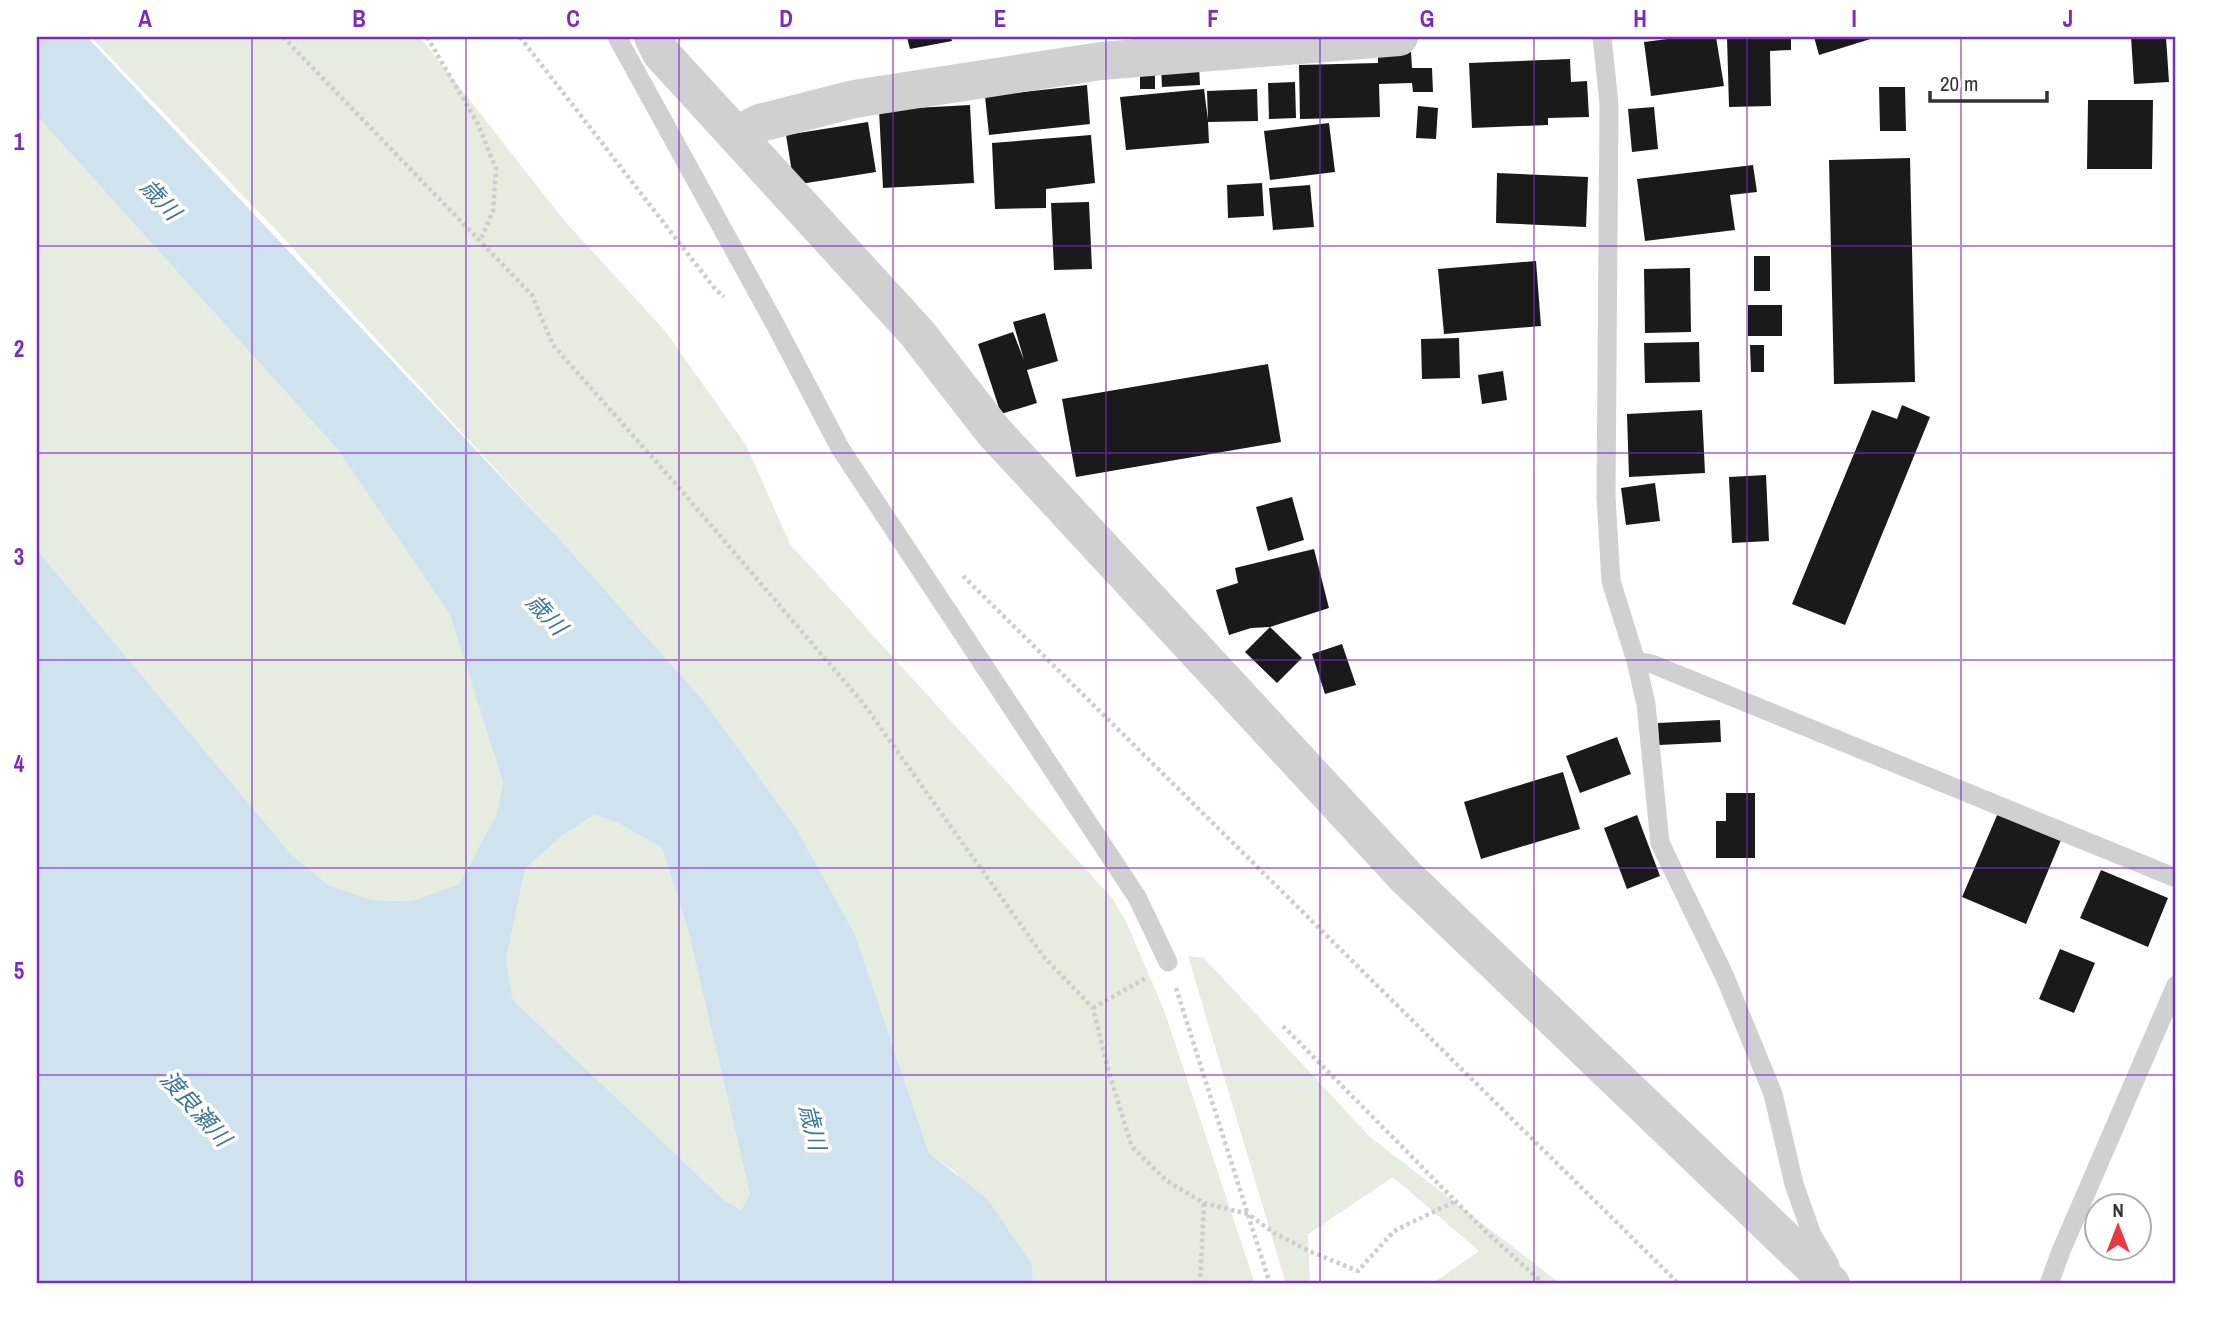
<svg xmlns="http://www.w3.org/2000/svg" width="2213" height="1321" viewBox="0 0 2213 1321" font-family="'Archivo Narrow','Noto Sans JP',sans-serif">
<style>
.green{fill:#e6ecdf}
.water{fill:#cfe2ee;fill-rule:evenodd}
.building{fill:#1a1a1a}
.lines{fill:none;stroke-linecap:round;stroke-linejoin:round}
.path{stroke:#cdcdcd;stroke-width:4.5;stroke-dasharray:3.5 3.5;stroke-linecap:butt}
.lane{stroke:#d0d0d0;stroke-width:19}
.street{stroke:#d0d0d0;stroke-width:38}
.grid{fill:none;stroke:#7b2cbf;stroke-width:2;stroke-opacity:0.55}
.labels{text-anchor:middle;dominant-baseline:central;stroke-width:7;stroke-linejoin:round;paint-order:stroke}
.water-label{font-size:23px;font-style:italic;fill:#3f7597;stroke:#fff}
.neatline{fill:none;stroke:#7b2cbf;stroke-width:2.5}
.grid-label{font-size:23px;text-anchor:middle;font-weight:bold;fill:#7b2cbf}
</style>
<rect width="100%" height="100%" fill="#fff"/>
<path class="green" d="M91 37H420L563 219 665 331 746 445 790 544 1113 899 1128 926 1164 1010 1255 1284H1033L1032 1264 955 1172 929 1153 855 934 796 828 703 700 554 533 276 230Z
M37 116 338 450 450 615 503 783 496 816 459 884 412 901 372 900 328 885 291 854 37 550Z
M594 815 618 823 662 848 688 930 750 1196 741 1210 723 1199 513 1000 506 962 525 869 562 836Z
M1188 956 1204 958 1370 1137 1561 1284H1432L1479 1251 1393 1177 1308 1234 1310 1284H1286Z"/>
<path class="water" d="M37 37H87L554 533 703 700 796 828 855 934 929 1153 987 1199 1032 1264 1033 1284H37V550L291 854 328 885 372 900 412 901 459 884 496 816 503 783 450 615 338 450 37 116ZM594 815 618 823 662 848 688 930 750 1195 741 1210 723 1199 513 1000 506 961 525 869 562 836Z"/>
<path class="building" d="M907 37H951L952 41 910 49Z
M1683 37H1716L1724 86 1651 96 1644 42Z
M1727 37H1791V50L1770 51 1771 106 1729 107Z
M1814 37H1877L1819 55Z
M2131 37H2166L2169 82 2134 84Z
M1411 52 1412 68H1432L1433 92H1413L1412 83 1379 84 1380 117 1300 119 1299 65 1378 63V53Z
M1570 59 1571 82 1587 81 1589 117 1548 118V125L1472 128 1469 63Z
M1199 66 1200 85 1162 87 1161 67Z
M1140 69H1155V89H1140Z
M1295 82 1296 118 1269 119 1268 83Z
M1087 85 1090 124 989 135 985 96Z
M1879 87H1905L1906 131H1880Z
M1204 89 1208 120 1207 91 1257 89 1258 121 1208 122 1209 143 1126 150 1120 97Z
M2088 100H2153L2152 169H2087Z
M970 105 974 183 883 188 879 110Z
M1418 106 1438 108 1436 139 1416 138Z
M1654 107 1658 149 1632 152 1628 109Z
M868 122 876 172 794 185 786 135Z
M1329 123 1335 172 1270 180 1264 131Z
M1091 135 1095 183 1046 189V208L995 209 992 143Z
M1910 158 1915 382 1834 384 1829 160Z
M1753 165 1757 192 1730 195 1735 230 1645 241 1637 179Z
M1497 173 1588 177 1586 227 1496 223Z
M1262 183 1264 216 1228 218 1227 185Z
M1310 185 1314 227 1273 230 1269 188Z
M1089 202 1092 269 1054 270 1051 203Z
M1754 256H1770V291H1754Z
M1536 261 1541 326 1444 334 1438 269Z
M1690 268 1691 332 1645 333 1644 269Z
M1748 305H1782V336H1748Z
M1045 313 1058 361 1027 370 1037 403 1001 414 978 344 1013 332 1024 360 1013 322Z
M1459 338 1460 378 1422 379 1421 339Z
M1699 342 1700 382 1645 383 1644 343Z
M1750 345H1764V372H1751Z
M1268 364 1281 442 1076 477 1062 399Z
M1503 371 1507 400 1482 404 1478 375Z
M1902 405 1930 417 1845 625 1792 604 1872 410 1897 419Z
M1702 410 1705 473 1629 477 1627 414Z
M1766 475 1769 541 1732 543 1729 477Z
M1655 483 1660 521 1626 525 1621 488Z
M1292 497 1304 540 1268 551 1256 507Z
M1314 549 1329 608 1270 627 1251 628 1229 635 1216 590 1238 583 1235 568Z
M1270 627 1302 658 1277 683 1245 652Z
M1342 644 1356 685 1325 694 1312 654Z
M1720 720 1721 742 1659 745 1658 723Z
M1617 737 1631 774 1580 793 1566 756Z
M1563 772 1580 829 1481 859 1464 802Z
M1726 793H1755V858H1716V821H1726Z
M1998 813 2061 840 2026 924 1962 897Z
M1637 815 1660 876 1627 889 1604 828Z
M2101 870 2168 898 2148 947 2080 918Z
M2060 949 2095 963 2074 1013 2039 999Z"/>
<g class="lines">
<path class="path" d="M283 37 532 295 553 345 674 482 863 703 1043 956 1093 1008 1109 1073 1132 1147 1167 1181 1204 1203 1248 1214 1274 1233 1309 1251 1358 1271 1394 1231 1456 1201
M427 37 478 124 496 169 493 211 480 241
M520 37 715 289 724 297
M963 576 1679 1284
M1176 988 1270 1284
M1093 1008 1146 978
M1283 1026 1483 1229 1544 1284
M1200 1284 1204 1203"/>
<path class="lane" d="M617 37 776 326 840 448 1137 897 1168 962
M1602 37 1609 104 1606 497 1611 581 1636 661 1646 704 1660 843 1725 977 1773 1094 1794 1184 1812 1235 1830 1265
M1636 661 1652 664 2176 878
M2049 1284 2061 1251 2176 985"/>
<path class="street" d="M653 37 661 53 917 333 994 432 1405 876 1831 1284
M736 135 760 123 854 99 1101 61 1399 37"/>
</g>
<path class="grid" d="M252 37V1284M466 37V1284M679 37V1284M893 37V1284M1106 37V1284M1320 37V1284M1534 37V1284M1747 37V1284M1961 37V1284M37 246H2176M37 453H2176M37 660H2176M37 868H2176M37 1075H2176"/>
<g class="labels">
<g class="water-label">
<text transform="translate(161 199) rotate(47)">歳川</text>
<text transform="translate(547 614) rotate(47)">歳川</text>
<text transform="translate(196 1108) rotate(48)">渡良瀬川</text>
<text transform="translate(813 1127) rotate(76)">歳川</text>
</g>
</g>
<rect width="2213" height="1321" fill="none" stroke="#ffffff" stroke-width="77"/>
<g transform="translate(2118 1227)"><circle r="33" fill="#ffffff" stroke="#adadad" stroke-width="2"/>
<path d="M0-5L12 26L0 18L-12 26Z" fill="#e63946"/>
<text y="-10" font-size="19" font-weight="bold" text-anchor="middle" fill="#333333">N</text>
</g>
<path d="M1930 91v10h117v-10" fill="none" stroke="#333333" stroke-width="3.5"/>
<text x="1940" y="91" font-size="21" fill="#333333" stroke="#ffffff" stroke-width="5" paint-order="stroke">20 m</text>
<rect x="38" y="38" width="2136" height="1244" class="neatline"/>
<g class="grid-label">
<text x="145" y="27">A</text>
<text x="359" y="27">B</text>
<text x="573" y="27">C</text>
<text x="786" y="27">D</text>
<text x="1000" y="27">E</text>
<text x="1213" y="27">F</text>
<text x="1427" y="27">G</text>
<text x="1640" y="27">H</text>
<text x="1854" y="27">I</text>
<text x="2068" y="27">J</text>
<text x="19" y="150">1</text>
<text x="19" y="357">2</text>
<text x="19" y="565">3</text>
<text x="19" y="772">4</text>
<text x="19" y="979">5</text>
<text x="19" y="1187">6</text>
</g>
</svg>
